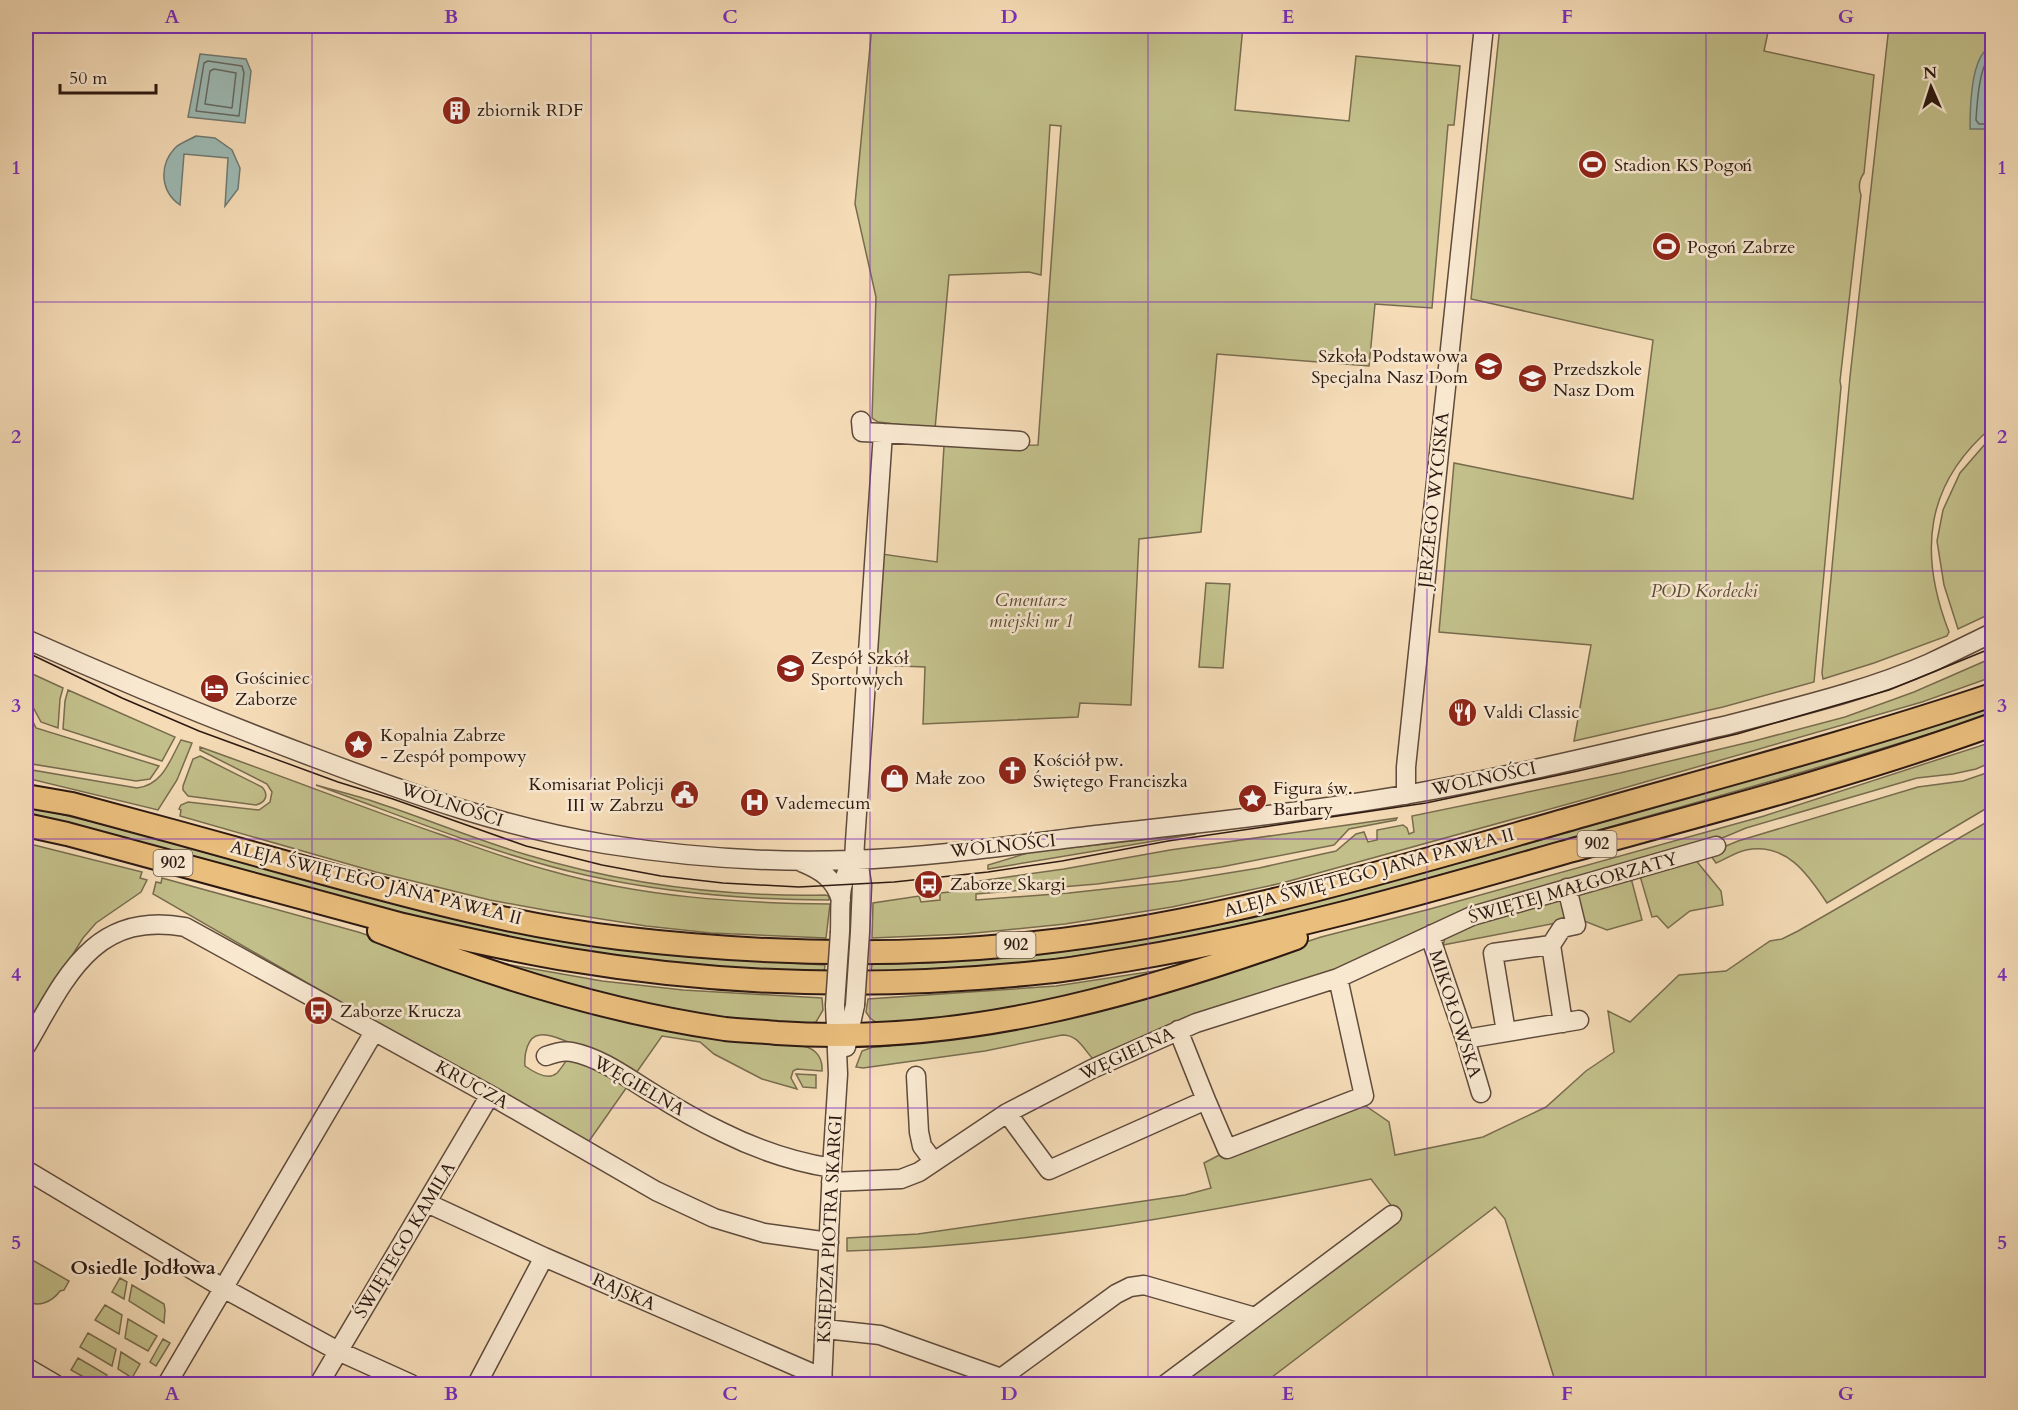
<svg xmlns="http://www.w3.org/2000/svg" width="2018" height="1410" viewBox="0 0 2018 1410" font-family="Cardo,serif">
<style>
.green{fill:#c2bf8a;stroke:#786c4e;stroke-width:1.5}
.water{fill:#9dbab4;stroke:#707a73;stroke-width:1.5}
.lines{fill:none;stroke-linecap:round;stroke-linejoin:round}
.shore{stroke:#656a63;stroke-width:1.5}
.minor-casing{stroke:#5f4a3b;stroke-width:21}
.major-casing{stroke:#2d1912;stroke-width:26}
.minor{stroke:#f8e8d0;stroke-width:18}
.major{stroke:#eabe7c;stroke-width:22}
.tram{stroke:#2d1912;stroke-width:1.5}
.rail-casing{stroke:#2d1912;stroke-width:6}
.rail{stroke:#f8e8d0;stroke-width:4;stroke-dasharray:11;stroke-linecap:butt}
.minor-bridge-casing{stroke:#5f4a3b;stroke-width:21;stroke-linecap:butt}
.minor-bridge{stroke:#f8e8d0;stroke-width:18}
.grid{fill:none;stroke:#7b2cbf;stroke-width:1.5;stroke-opacity:0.55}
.labels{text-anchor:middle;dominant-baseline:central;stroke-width:5;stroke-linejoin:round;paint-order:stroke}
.shield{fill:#f8e8d0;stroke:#6a574b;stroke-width:1.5}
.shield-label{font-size:16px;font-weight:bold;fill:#2d1912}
.poi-label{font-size:18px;fill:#2d1912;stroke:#f8e8d0;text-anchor:start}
.street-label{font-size:18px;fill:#2d1912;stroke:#f8e8d0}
.park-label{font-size:18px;font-style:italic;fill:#5a4b36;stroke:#f8e8d0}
.neighbourhood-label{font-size:20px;font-weight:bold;fill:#2d1912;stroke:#f8e8d0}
.neatline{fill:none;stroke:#7b2cbf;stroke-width:2}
.grid-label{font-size:20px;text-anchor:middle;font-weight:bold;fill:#7b2cbf}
</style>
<rect width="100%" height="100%" fill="#f5dcb7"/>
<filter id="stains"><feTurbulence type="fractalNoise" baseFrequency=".00333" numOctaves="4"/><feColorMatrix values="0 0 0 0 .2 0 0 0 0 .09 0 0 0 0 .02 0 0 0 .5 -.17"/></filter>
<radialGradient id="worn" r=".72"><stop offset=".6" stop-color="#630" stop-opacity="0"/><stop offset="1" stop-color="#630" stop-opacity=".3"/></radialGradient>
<path class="green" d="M872 26H1243L1235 110 1349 121 1356 56 1460 66 1454 125H1448L1432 308 1375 304 1369 366 1217 354 1201 532 1139 539 1131 705 1080 703 1078 717 923 724 925 667 876 665 882 554 937 562 944 446 1038 445 1061 126 1050 125 1041 275 1029 272 949 275 935 429 878 422 872 418 876 297 855 204Z
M1500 26H1772L1770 32H1768L1764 51 1874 75 1864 173C1859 180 1858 187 1861 195L1840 381 1841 387 1814 682 1723 707 1574 741 1591 645 1439 632 1454 463 1633 499 1653 340 1471 299Z
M1889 26H1992V427C1925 484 1918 552 1949 632L1947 636 1874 663 1823 679 1822 673 1850 377Z
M1992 436V613L1958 629 1944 585 1937 541 1943 510 1960 473Z
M1206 583 1230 584 1223 668 1199 667Z
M1992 658V677L1922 702 1579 801 1282 883 1172 907 1065 924 965 934 872 938 873 903 919 896 921 902 940 900V893L960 891 959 884 1064 869 1170 850 1397 818 1396 820 1349 829 1334 845 1221 867 1097 884 976 894V900L1069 893 1179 881 1259 868 1336 851 1356 834 1364 832 1368 842 1377 840V830L1403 825 1407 828 1409 834 1414 832 1412 816 1620 773 1754 741 1845 717 1914 692Z
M26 671 63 688 60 699 58 728 41 722 26 694Z
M68 690 175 737 162 761 63 729 65 701Z
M1992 705V714C1851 760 1707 799 1564 840 1438 875 1311 914 1182 939 1080 959 975 969 871 972L872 964 930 963 1083 949 1252 918 1485 856 1767 775 1949 720Z
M26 707 36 728 159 766 150 779 136 781 26 763Z
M181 740 192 743 177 780 158 810 26 778V769L137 788C163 785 170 760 181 740Z
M1992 742V762L1976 769 1953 774 1917 778 1746 828 1715 841 1340 971 1094 1060C1083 1049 1079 1035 1062 1035L985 1051 863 1068 856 1067 862 1051 873 1047 890 1046 891 1041 1196 978 1321 937 1430 909 1764 816Z
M200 747C279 775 359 806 439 834 476 847 513 861 551 871 642 897 736 903 830 904L826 938 711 933 646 926 550 911 490 900 376 872 180 816 181 810 179 809 181 805 188 802 259 810 270 802 272 792 267 784 200 750Z
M200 756 262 787C269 795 266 802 256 805L188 796 183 790V786L193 759Z
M1992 771V805L1827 903C1808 874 1786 842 1746 850 1736 852 1726 859 1716 863L1709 853 1738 841 1918 787 1963 781Z
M316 785C337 791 358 796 378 803 427 819 474 839 524 854 622 884 723 897 825 895L829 896V900C747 900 666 893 585 875 493 854 405 817 316 785Z
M26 806 152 836 370 897 645 951 710 958 825 965 824 972 685 965 576 951 436 923 26 816Z
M1992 819V1384H1556L1505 1219 1495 1207 1263 1384H1177L1400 1217 1371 1179C1199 1214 1023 1246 847 1251V1238L918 1234 1185 1195 1211 1188 1204 1163 1227 1151 1360 1102 1389 1122 1395 1155 1483 1137 1546 1107 1586 1071 1614 1052 1608 1011 1630 1022 1679 975 1726 971 1770 941 1782 939 1798 931Z
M1196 834 988 869V865L1031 852Z
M26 843 142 872 140 878 147 880 141 892 96 923 83 938 26 1029Z
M1694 858 1721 891 1723 905 1690 911 1668 928 1657 916 1652 917 1640 876Z
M162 878 358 932 538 992 796 1040V1045C812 1046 823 1054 822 1071L797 1069 793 1071 791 1078 797 1089 762 1079 714 1054 700 1042 662 1036 634 1076C616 1066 558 1032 540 1035 527 1036 524 1055 525 1066 532 1071 548 1081 557 1073 561 1069 565 1062 569 1057L629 1084 587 1144 153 894 156 882 161 883Z
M1631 878 1642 920 1607 930 1579 919 1575 892Z
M1562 895 1572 920 1443 945 1446 935 1454 929Z
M494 962 602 981 683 990 822 998 823 1010 816 1022 797 1028 634 1007Z
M1167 969V971L1102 991 924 1025 877 1023 870 1018 866 1012 868 999 1056 986Z
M796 1074 816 1075V1088L803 1087Z
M27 1257 69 1281 64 1290 60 1291C52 1302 38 1308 26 1301V1259Z
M120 1278 127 1282 124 1299 112 1292Z
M132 1285 164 1304 165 1310 164 1323 129 1301Z
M105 1305 122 1315 119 1334 95 1320Z
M128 1319 157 1336 148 1351 125 1338Z
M88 1333 116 1349 112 1366 80 1347Z
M163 1339 170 1343 156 1366 150 1362Z
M121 1352 140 1364 132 1378 118 1369Z
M78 1358 107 1375 102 1384H96L71 1370Z"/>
<path class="water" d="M1992 47V129H1970C1970 110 1971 67 1984 52 1985 52 1992 47 1992 47Z
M200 54 246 59 251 71 245 123 188 117Z
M196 136 215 138 232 150 240 168 238 189 225 206 228 158 184 154 180 205C160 191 159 165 175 148 180 143 189 140 196 136Z"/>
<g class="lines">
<path class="shore" d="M1992 54C1979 64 1977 104 1976 120L1979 124H1992
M208 61 242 66 244 73 239 116 196 111 204 63Z
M214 69 236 73 232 108 205 104 210 71Z"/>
<defs>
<path id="minor" d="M883 433 1020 441
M26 639C122 682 219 722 318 759 411 794 507 828 605 844 686 857 768 863 851 860 932 857 1014 845 1096 835 1201 823 1306 812 1410 794 1517 775 1622 749 1728 725 1796 707 1866 691 1930 663 1951 653 1972 643 1992 633
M1406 795V767L1484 26
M801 862C821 870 835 879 841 900
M840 932C841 904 837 884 854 860
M860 932 862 885 860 872 854 860 855 842 883 433 862 432 861 421
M1432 934V942L1465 1039 1481 1093
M1551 945 1562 928 1576 925 1567 888
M1506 1032 1493 953 1551 945 1563 1023
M1465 1039 1579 1020
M26 1046C65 979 93 910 185 927L490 1095 656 1191 714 1218 764 1233 829 1242
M846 1047 855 1005
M546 1056C554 1053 563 1050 572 1052 602 1058 629 1079 654 1094 676 1108 699 1121 722 1132 756 1149 794 1162 832 1168
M916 1076 919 1132 922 1146 934 1162
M1206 1100 1227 1149 1364 1096 1338 978
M1007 1113 1049 1170 1206 1100 1178 1030
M26 1170 223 1288 338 1351 411 1384
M831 1182 901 1179 919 1172 1007 1113 1092 1069 1196 1023 1338 978 1472 916 1716 846
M427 1203 544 1257 823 1378
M825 1329 880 1335 1001 1378
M26 1367 55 1384
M167 1384 374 1032
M319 1384 490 1095
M477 1384 544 1257
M822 1384 832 1168 838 1074 835 1005
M1000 1384 1001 1378 1116 1294 1130 1287 1144 1285 1255 1317
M1166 1384 1392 1215"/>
<path id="major" d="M26 796 72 804C155 826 237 849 320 872 418 899 519 926 620 938 758 954 896 958 1035 943 1222 923 1404 866 1584 815 1721 776 1858 740 1992 695
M26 825 67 834 403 925C459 938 515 951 571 960 727 986 887 989 1044 972 1071 970 1098 964 1125 960 1276 935 1422 893 1569 851 1711 812 1854 775 1992 725
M379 931C490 975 606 1012 725 1029 742 1031 760 1031 777 1033 957 1046 1128 998 1296 938"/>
</defs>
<use href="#minor" class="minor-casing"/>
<use href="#major" class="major-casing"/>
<use href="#minor" class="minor"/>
<use href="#major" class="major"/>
<path class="tram" d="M26 652 122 698 199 731 338 782 393 799 526 846 602 865 661 876 723 883 799 887 894 882 988 872 1062 861 1168 841 1426 803 1578 771 1737 734 1889 690 1992 648"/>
<defs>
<path id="rail" d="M26 348 31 381 26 470"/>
</defs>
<use href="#rail" class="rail-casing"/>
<use href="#rail" class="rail"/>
<defs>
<path id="minor-bridge" d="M835 1005 840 932
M855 1005 860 932"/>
</defs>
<use href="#minor-bridge" class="minor-bridge-casing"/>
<use href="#minor-bridge" class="minor-bridge"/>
</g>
<path class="grid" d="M312 26V1384M591 26V1384M870 26V1384M1148 26V1384M1427 26V1384M1706 26V1384M26 302H1992M26 571H1992M26 839H1992M26 1108H1992"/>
<defs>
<symbol id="building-disc" viewBox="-11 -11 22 22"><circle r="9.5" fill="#8f2418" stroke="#f8e8d0"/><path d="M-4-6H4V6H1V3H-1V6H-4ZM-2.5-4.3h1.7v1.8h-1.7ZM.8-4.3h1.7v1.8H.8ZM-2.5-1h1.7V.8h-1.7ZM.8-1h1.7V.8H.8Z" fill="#fff"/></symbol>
<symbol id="stadium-disc" viewBox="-11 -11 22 22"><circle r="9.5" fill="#8f2418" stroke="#f8e8d0"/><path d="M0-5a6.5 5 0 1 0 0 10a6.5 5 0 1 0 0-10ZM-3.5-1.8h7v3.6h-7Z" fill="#fff"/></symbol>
<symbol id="school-disc" viewBox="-11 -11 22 22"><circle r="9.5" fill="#8f2418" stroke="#f8e8d0"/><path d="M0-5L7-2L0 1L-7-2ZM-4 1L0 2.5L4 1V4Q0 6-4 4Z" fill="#fff"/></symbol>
<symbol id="hotel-disc" viewBox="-11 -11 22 22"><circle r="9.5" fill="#8f2418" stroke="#f8e8d0"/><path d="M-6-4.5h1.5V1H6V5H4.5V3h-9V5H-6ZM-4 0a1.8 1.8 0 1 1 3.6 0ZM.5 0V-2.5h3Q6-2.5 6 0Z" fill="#fff"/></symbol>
<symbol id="restaurant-disc" viewBox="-11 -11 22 22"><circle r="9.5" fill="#8f2418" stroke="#f8e8d0"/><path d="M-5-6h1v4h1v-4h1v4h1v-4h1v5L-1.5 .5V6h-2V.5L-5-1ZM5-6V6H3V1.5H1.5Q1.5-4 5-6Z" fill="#fff"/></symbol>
<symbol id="sight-disc" viewBox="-11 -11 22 22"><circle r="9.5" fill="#8f2418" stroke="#f8e8d0"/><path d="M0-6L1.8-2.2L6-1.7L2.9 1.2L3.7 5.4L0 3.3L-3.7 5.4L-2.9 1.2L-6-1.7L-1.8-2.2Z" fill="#fff"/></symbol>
<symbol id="church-disc" viewBox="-11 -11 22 22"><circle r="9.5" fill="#8f2418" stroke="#f8e8d0"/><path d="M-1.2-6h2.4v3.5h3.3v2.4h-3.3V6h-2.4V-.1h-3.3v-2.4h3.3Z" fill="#fff"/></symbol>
<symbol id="shop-disc" viewBox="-11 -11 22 22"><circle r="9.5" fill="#8f2418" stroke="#f8e8d0"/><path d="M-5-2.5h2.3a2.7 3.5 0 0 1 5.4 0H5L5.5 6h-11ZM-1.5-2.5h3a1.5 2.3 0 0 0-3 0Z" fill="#fff"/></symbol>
<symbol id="civic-disc" viewBox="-11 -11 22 22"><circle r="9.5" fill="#8f2418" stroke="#f8e8d0"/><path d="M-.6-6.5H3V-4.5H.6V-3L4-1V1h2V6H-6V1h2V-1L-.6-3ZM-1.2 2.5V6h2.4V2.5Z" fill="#fff"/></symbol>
<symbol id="hospital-disc" viewBox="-11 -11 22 22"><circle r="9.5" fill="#8f2418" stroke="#f8e8d0"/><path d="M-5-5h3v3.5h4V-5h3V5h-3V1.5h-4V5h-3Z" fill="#fff"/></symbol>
<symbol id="bus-disc" viewBox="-11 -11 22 22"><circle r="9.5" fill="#8f2418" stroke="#f8e8d0"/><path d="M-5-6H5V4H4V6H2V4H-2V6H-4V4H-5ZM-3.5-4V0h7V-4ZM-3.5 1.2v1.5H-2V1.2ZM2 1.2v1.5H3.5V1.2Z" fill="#fff"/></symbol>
</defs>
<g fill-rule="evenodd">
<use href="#building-disc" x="440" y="94" width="33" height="33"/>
<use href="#stadium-disc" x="1576" y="148" width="33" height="33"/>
<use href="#stadium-disc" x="1650" y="230" width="33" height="33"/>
<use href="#school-disc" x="1472" y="350" width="33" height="33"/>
<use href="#school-disc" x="1516" y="362" width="33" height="33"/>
<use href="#school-disc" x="774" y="652" width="33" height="33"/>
<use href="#hotel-disc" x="198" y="672" width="33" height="33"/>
<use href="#restaurant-disc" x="1446" y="696" width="33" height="33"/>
<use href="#sight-disc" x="342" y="728" width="33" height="33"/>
<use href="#church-disc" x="996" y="754" width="33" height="33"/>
<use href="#shop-disc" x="878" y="762" width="33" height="33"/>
<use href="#civic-disc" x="668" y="778" width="33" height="33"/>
<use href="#sight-disc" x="1236" y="782" width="33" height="33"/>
<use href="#hospital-disc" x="738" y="786" width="33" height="33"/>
<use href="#bus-disc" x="912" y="868" width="33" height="33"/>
<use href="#bus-disc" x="302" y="994" width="33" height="33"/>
</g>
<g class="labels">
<g class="shield">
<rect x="1577.5" y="831" width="39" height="26" rx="4.5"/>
<rect x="153.5" y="850" width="39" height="26" rx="4.5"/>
<rect x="996.5" y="932" width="39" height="26" rx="4.5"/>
</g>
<g class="shield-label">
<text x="1597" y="844">902</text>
<text x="173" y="863">902</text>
<text x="1016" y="945">902</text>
</g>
<g class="poi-label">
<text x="477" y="110">zbiornik RDF</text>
<text x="1614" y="165">Stadion KS Pogoń</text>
<text x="1687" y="247">Pogoń Zabrze</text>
<text x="1468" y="356" text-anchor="end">Szkoła Podstawowa<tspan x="1468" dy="21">Specjalna Nasz Dom</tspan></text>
<text x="1553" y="369">Przedszkole<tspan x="1553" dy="21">Nasz Dom</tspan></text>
<text x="811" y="658">Zespół Szkół<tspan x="811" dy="21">Sportowych</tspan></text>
<text x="235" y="678">Gościniec<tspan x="235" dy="21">Zaborze</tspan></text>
<text x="1483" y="712">Valdi Classic</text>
<text x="380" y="735">Kopalnia Zabrze<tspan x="380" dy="21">- Zespół pompowy</tspan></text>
<text x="1033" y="760">Kościół pw.<tspan x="1033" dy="21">Świętego Franciszka</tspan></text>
<text x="915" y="778">Małe zoo</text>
<text x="664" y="784" text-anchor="end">Komisariat Policji<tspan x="664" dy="21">III w Zabrzu</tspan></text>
<text x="1273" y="788">Figura św.<tspan x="1273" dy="21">Barbary</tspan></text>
<text x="775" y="803">Vademecum</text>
<text x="950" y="884">Zaborze Skargi</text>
<text x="340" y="1011">Zaborze Krucza</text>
</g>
<g class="street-label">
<text transform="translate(1434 500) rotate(-84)">JERZEGO WYCISKA</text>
<text transform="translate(1484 779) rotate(-12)">WOLNOŚCI</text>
<text transform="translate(452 805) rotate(18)">WOLNOŚCI</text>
<text transform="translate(1003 846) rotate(-6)">WOLNOŚCI</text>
<text transform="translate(1369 873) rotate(-15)">ALEJA ŚWIĘTEGO JANA PAWŁA II</text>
<text transform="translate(376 883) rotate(14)">ALEJA ŚWIĘTEGO JANA PAWŁA II</text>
<text transform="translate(1573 888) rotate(-16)">ŚWIĘTEJ MAŁGORZATY</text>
<text transform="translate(1455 1014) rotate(72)">MIKOŁOWSKA</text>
<text transform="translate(1127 1054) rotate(-25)">WĘGIELNA</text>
<text transform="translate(472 1085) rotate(29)">KRUCZA</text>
<text transform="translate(639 1086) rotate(30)">WĘGIELNA</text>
<text transform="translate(830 1229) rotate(-87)">KSIĘDZA PIOTRA SKARGI</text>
<text transform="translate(405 1240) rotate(-59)">ŚWIĘTEGO KAMILA</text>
<text transform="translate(624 1292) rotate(24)">RAJSKA</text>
</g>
<g class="park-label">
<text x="1704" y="591">POD Kordecki</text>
<text x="1031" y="600">Cmentarz<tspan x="1031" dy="21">miejski nr 1</tspan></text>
</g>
<g class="neighbourhood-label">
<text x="143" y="1267">Osiedle Jodłowa</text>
</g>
</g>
<rect width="2018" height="1410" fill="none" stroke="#f5dcb7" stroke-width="66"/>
<g transform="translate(1931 87) rotate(357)" stroke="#f8e8d0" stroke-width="4.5" paint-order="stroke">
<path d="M0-4.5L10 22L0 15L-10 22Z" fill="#2d1912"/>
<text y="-9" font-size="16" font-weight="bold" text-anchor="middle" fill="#2d1912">N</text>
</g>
<path d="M60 84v9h96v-9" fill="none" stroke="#2d1912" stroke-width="3"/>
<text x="69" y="84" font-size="18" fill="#2d1912" stroke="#f8e8d0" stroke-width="4.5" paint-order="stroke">50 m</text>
<rect x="33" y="33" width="1952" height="1344" class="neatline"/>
<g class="grid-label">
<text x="172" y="23">A</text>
<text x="451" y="23">B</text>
<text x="730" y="23">C</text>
<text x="1009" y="23">D</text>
<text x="1288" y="23">E</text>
<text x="1567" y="23">F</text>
<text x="1846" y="23">G</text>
<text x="16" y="174">1</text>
<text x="2002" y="174">1</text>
<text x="16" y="443">2</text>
<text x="2002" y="443">2</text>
<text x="16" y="712">3</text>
<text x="2002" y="712">3</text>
<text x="16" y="981">4</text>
<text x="2002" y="981">4</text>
<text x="16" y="1249">5</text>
<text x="2002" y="1249">5</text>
<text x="172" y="1400">A</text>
<text x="451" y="1400">B</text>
<text x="730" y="1400">C</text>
<text x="1009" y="1400">D</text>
<text x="1288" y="1400">E</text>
<text x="1567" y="1400">F</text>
<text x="1846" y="1400">G</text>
</g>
<rect width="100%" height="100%" filter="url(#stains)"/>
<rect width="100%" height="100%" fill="url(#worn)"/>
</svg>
